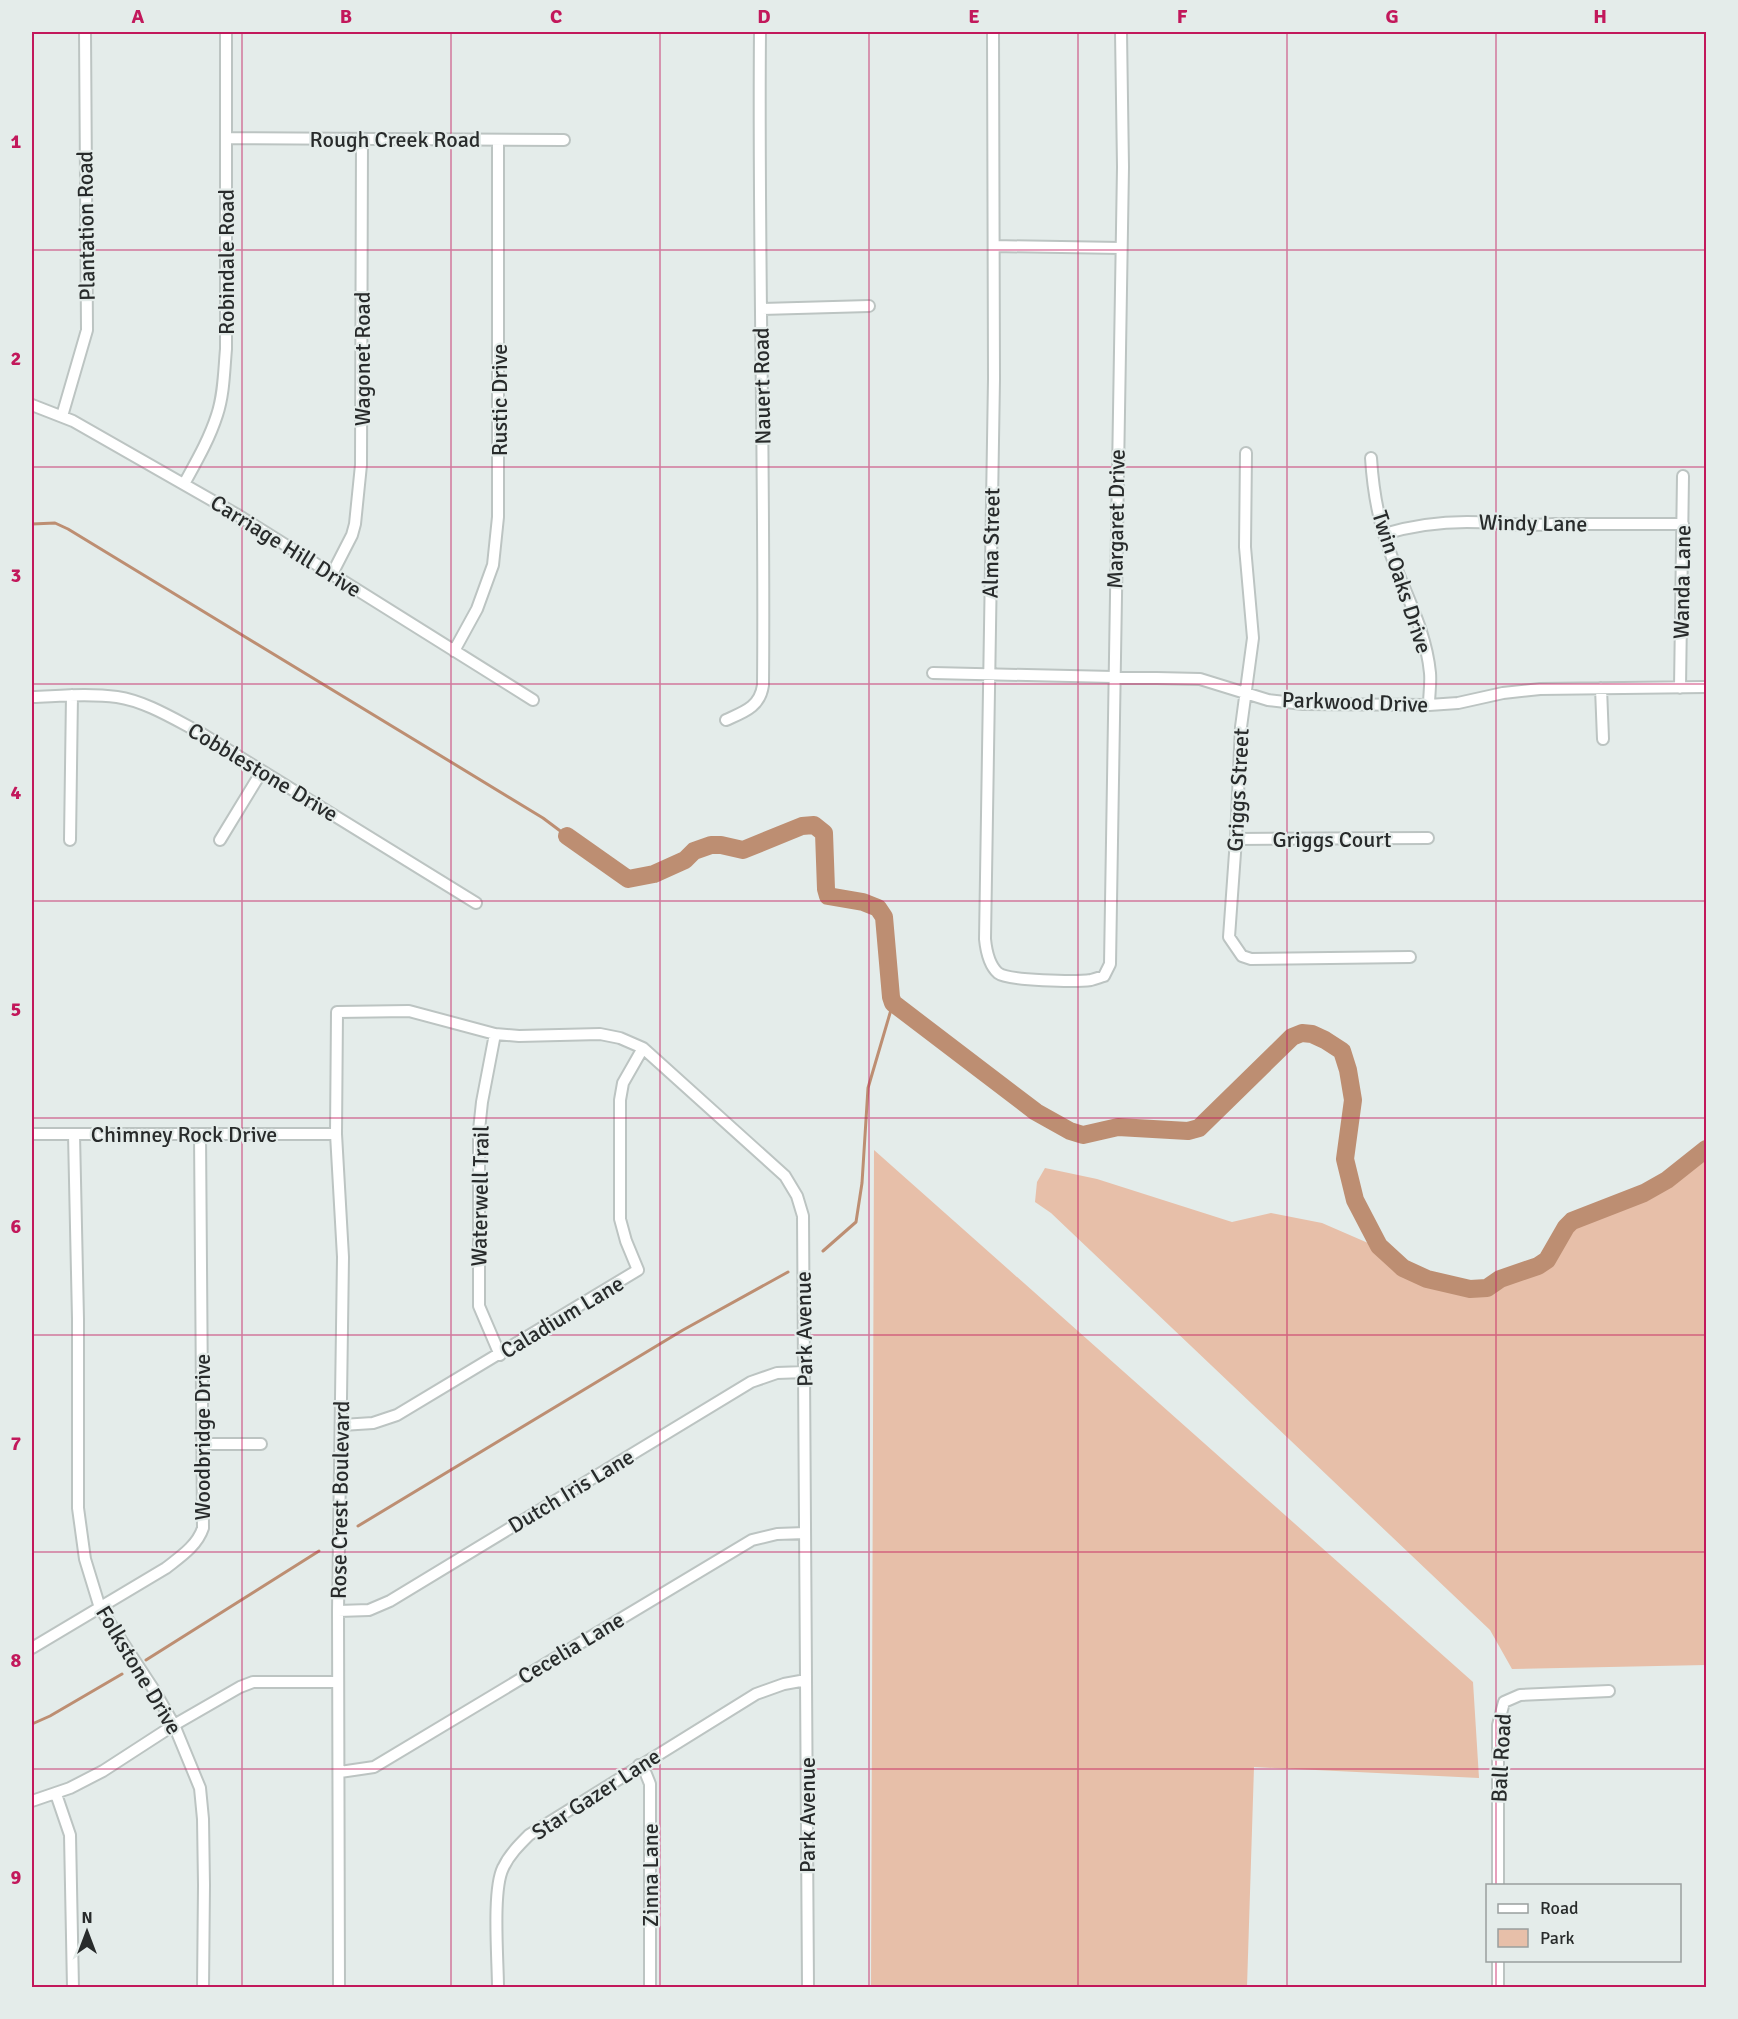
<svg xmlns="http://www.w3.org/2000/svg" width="1738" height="2019" viewBox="0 0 1738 2019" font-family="Signika,sans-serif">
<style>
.green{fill:#e7bfa9}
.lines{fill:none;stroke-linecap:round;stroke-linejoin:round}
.stream{stroke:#bd8e72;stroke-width:3}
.river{stroke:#bd8e72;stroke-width:18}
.minor-casing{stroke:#bcc4c2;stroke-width:14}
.minor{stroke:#fff;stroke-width:10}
.grid{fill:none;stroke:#c2185b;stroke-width:1.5;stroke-opacity:0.55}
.labels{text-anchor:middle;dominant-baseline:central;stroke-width:4.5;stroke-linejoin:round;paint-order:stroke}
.street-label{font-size:22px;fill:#282b2b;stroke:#e4ecea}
.neatline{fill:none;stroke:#c2185b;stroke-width:2}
.grid-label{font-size:20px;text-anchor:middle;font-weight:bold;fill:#c2185b}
</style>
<rect width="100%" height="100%" fill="#e4ecea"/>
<path class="green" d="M1706 1144V1665L1512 1669 1490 1630 1051 1213 1035 1202 1037 1182 1045 1168 1097 1179 1232 1222 1271 1213 1322 1223 1375 1246 1405 1273 1423 1281 1451 1286 1518 1280 1539 1270 1551 1252 1562 1225 1644 1195Z
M874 1150 1473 1682 1479 1778 1254 1767 1247 1987H871Z"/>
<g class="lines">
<path class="stream" d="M32 524 55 523 68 529 543 818 567 836
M823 1251 856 1222 862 1183 868 1088 893 1003
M358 1526 683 1330 788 1272
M146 1660 319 1551
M32 1724 50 1716 122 1674"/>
<path class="river" d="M567 836 628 879 654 874 685 860 694 851 711 845H721L743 850 802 826 814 825 824 833 826 889 828 896 863 902 878 908 884 917 891 997 893 1003 1036 1112 1070 1131 1083 1135 1118 1127 1188 1131 1199 1128 1292 1037 1302 1033 1312 1034 1325 1040 1342 1051 1348 1070 1353 1100 1345 1159 1355 1200 1379 1246 1403 1268 1427 1279 1470 1289 1487 1288 1500 1279 1538 1266 1547 1260 1566 1227 1572 1221 1644 1193 1667 1180 1706 1149"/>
<defs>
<path id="minor" d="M993 32 994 379 985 939C986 949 989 965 998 973 1008 981 1077 982 1091 980 1096 979 1100 977 1104 976L1110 964 1123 167 1121 32
M226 138 564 140
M994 246 1121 248
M761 309 869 306
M32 405 73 421 236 514 533 700
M62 416 87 330 85 32
M1246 453 1245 547 1253 638 1241 727 1236 839 1229 937 1242 956 1251 959 1410 957
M1371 458C1373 490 1378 520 1389 549 1403 590 1426 629 1430 673 1431 683 1429 695 1429 705
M184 484C196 462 209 440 217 415 224 394 224 371 226 349V32
M1384 534C1411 526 1438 522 1467 522 1496 522 1525 527 1555 524H1683
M332 574 352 535 355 524 361 465 362 139
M454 651 477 609 493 565 498 517V140
M933 673 1200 679 1268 700 1303 704 1429 705 1458 703 1503 693 1540 689 1706 687
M1601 688 1603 739
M1680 688 1683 476
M32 697C60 696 89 693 117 697 145 701 174 719 199 732L476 903
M726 720C744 712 760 707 763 685 765 467 758 249 760 32
M1236 839 1428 838
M70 840 72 695
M220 840 262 771
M495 1034 482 1102 479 1130V1306L500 1355
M32 1134H336
M74 1134 78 1319V1508L85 1559 100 1608 154 1690 174 1725 200 1788 203 1819 204 1885 203 1988
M342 1425 373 1423 397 1415 638 1270 626 1241 620 1219V1100L623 1083 643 1048
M203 1444H261
M338 1611 369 1610 390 1601 751 1382 777 1373 805 1372
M32 1648 166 1568C180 1557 197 1546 203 1528L200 1134
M639 1765 646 1774 650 1784V1988
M340 1772 374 1767 752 1540 777 1534 805 1533
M56 1794 70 1835 73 1988
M32 1801 70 1788 103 1771 174 1725 240 1687 253 1682H338
M1498 1886V1725L1504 1702 1520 1695 1609 1691
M339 1988 338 1611 343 1257 336 1134 337 1012 409 1011 495 1034 519 1036 600 1034 620 1038 643 1048 785 1176 797 1196 803 1216 808 1988
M498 1988C498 1960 492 1890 503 1868 509 1855 519 1845 529 1835L756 1694 784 1684 806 1680
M1498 1988V1960"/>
</defs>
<use href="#minor" class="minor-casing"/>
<use href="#minor" class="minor"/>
</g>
<path class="grid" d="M242 32V1988M451 32V1988M660 32V1988M869 32V1988M1078 32V1988M1287 32V1988M1496 32V1886M32 250H1706M32 467H1706M32 684H1706M32 901H1706M32 1118H1706M32 1335H1706M32 1552H1706M32 1769H1706M1496 1960V1988"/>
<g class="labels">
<g class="street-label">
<text x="395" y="139">Rough Creek Road</text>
<text transform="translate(86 226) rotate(-91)">Plantation Road</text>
<text transform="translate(226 262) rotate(-90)">Robindale Road</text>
<text transform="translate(362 359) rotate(-90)">Wagonet Road</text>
<text transform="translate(762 386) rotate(-91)">Nauert Road</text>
<text transform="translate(499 400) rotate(-90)">Rustic Drive</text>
<text transform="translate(1116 519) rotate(-89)">Margaret Drive</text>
<text transform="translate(1533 523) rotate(1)">Windy Lane</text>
<text transform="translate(991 543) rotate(-89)">Alma Street</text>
<text transform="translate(286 546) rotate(32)">Carriage Hill Drive</text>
<text transform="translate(1402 582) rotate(72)">Twin Oaks Drive</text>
<text transform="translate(1682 582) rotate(-89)">Wanda Lane</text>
<text transform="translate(1355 702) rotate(2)">Parkwood Drive</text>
<text transform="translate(263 772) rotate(31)">Cobblestone Drive</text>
<text transform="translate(1238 790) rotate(-87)">Griggs Street</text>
<text x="1332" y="839">Griggs Court</text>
<text x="184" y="1134">Chimney Rock Drive</text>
<text transform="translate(480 1196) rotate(-89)">Waterwell Trail</text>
<text transform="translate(562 1317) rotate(-31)">Caladium Lane</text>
<text transform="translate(804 1329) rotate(-91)">Park Avenue</text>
<text transform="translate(202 1437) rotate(-90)">Woodbridge Drive</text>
<text transform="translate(571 1491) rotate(-31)">Dutch Iris Lane</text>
<text transform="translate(340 1500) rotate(-89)">Rose Crest Boulevard</text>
<text transform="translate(571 1648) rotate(-31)">Cecelia Lane</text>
<text transform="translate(139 1670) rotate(59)">Folkstone Drive</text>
<text transform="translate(1501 1758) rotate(-87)">Ball Road</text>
<text transform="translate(596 1794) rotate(-33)">Star Gazer Lane</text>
<text transform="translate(807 1815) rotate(-90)">Park Avenue</text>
<text transform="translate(650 1875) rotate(-90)">Zinna Lane</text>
</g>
</g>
<rect width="1738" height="2019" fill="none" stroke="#e4ecea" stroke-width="66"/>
<rect x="1486" y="1884" width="195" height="78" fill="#e4ecea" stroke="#999f9e" stroke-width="1.5"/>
<rect x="1498" y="1904" width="30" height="9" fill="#ffffff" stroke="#999f9e" stroke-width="1.5"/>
<text x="1540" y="1914" font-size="18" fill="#282b2b">Road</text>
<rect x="1498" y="1929" width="30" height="18" fill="#e7bfa9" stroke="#999f9e" stroke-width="1.5"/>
<text x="1540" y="1944" font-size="18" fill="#282b2b">Park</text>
<g transform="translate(87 1932)" stroke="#e4ecea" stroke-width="4.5" paint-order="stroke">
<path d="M0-4.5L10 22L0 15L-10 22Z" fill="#282b2b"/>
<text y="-9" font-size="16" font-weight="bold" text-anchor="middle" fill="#282b2b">N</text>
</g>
<rect x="33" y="33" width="1672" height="1953" class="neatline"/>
<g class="grid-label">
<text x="138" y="23">A</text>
<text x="346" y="23">B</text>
<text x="556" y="23">C</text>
<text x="764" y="23">D</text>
<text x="974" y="23">E</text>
<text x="1182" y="23">F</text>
<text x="1392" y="23">G</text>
<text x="1600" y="23">H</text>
<text x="16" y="148">1</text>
<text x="16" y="365">2</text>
<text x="16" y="582">3</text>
<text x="16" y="799">4</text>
<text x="16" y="1016">5</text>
<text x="16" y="1233">6</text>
<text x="16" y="1450">7</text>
<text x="16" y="1667">8</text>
<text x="16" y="1884">9</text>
</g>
</svg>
